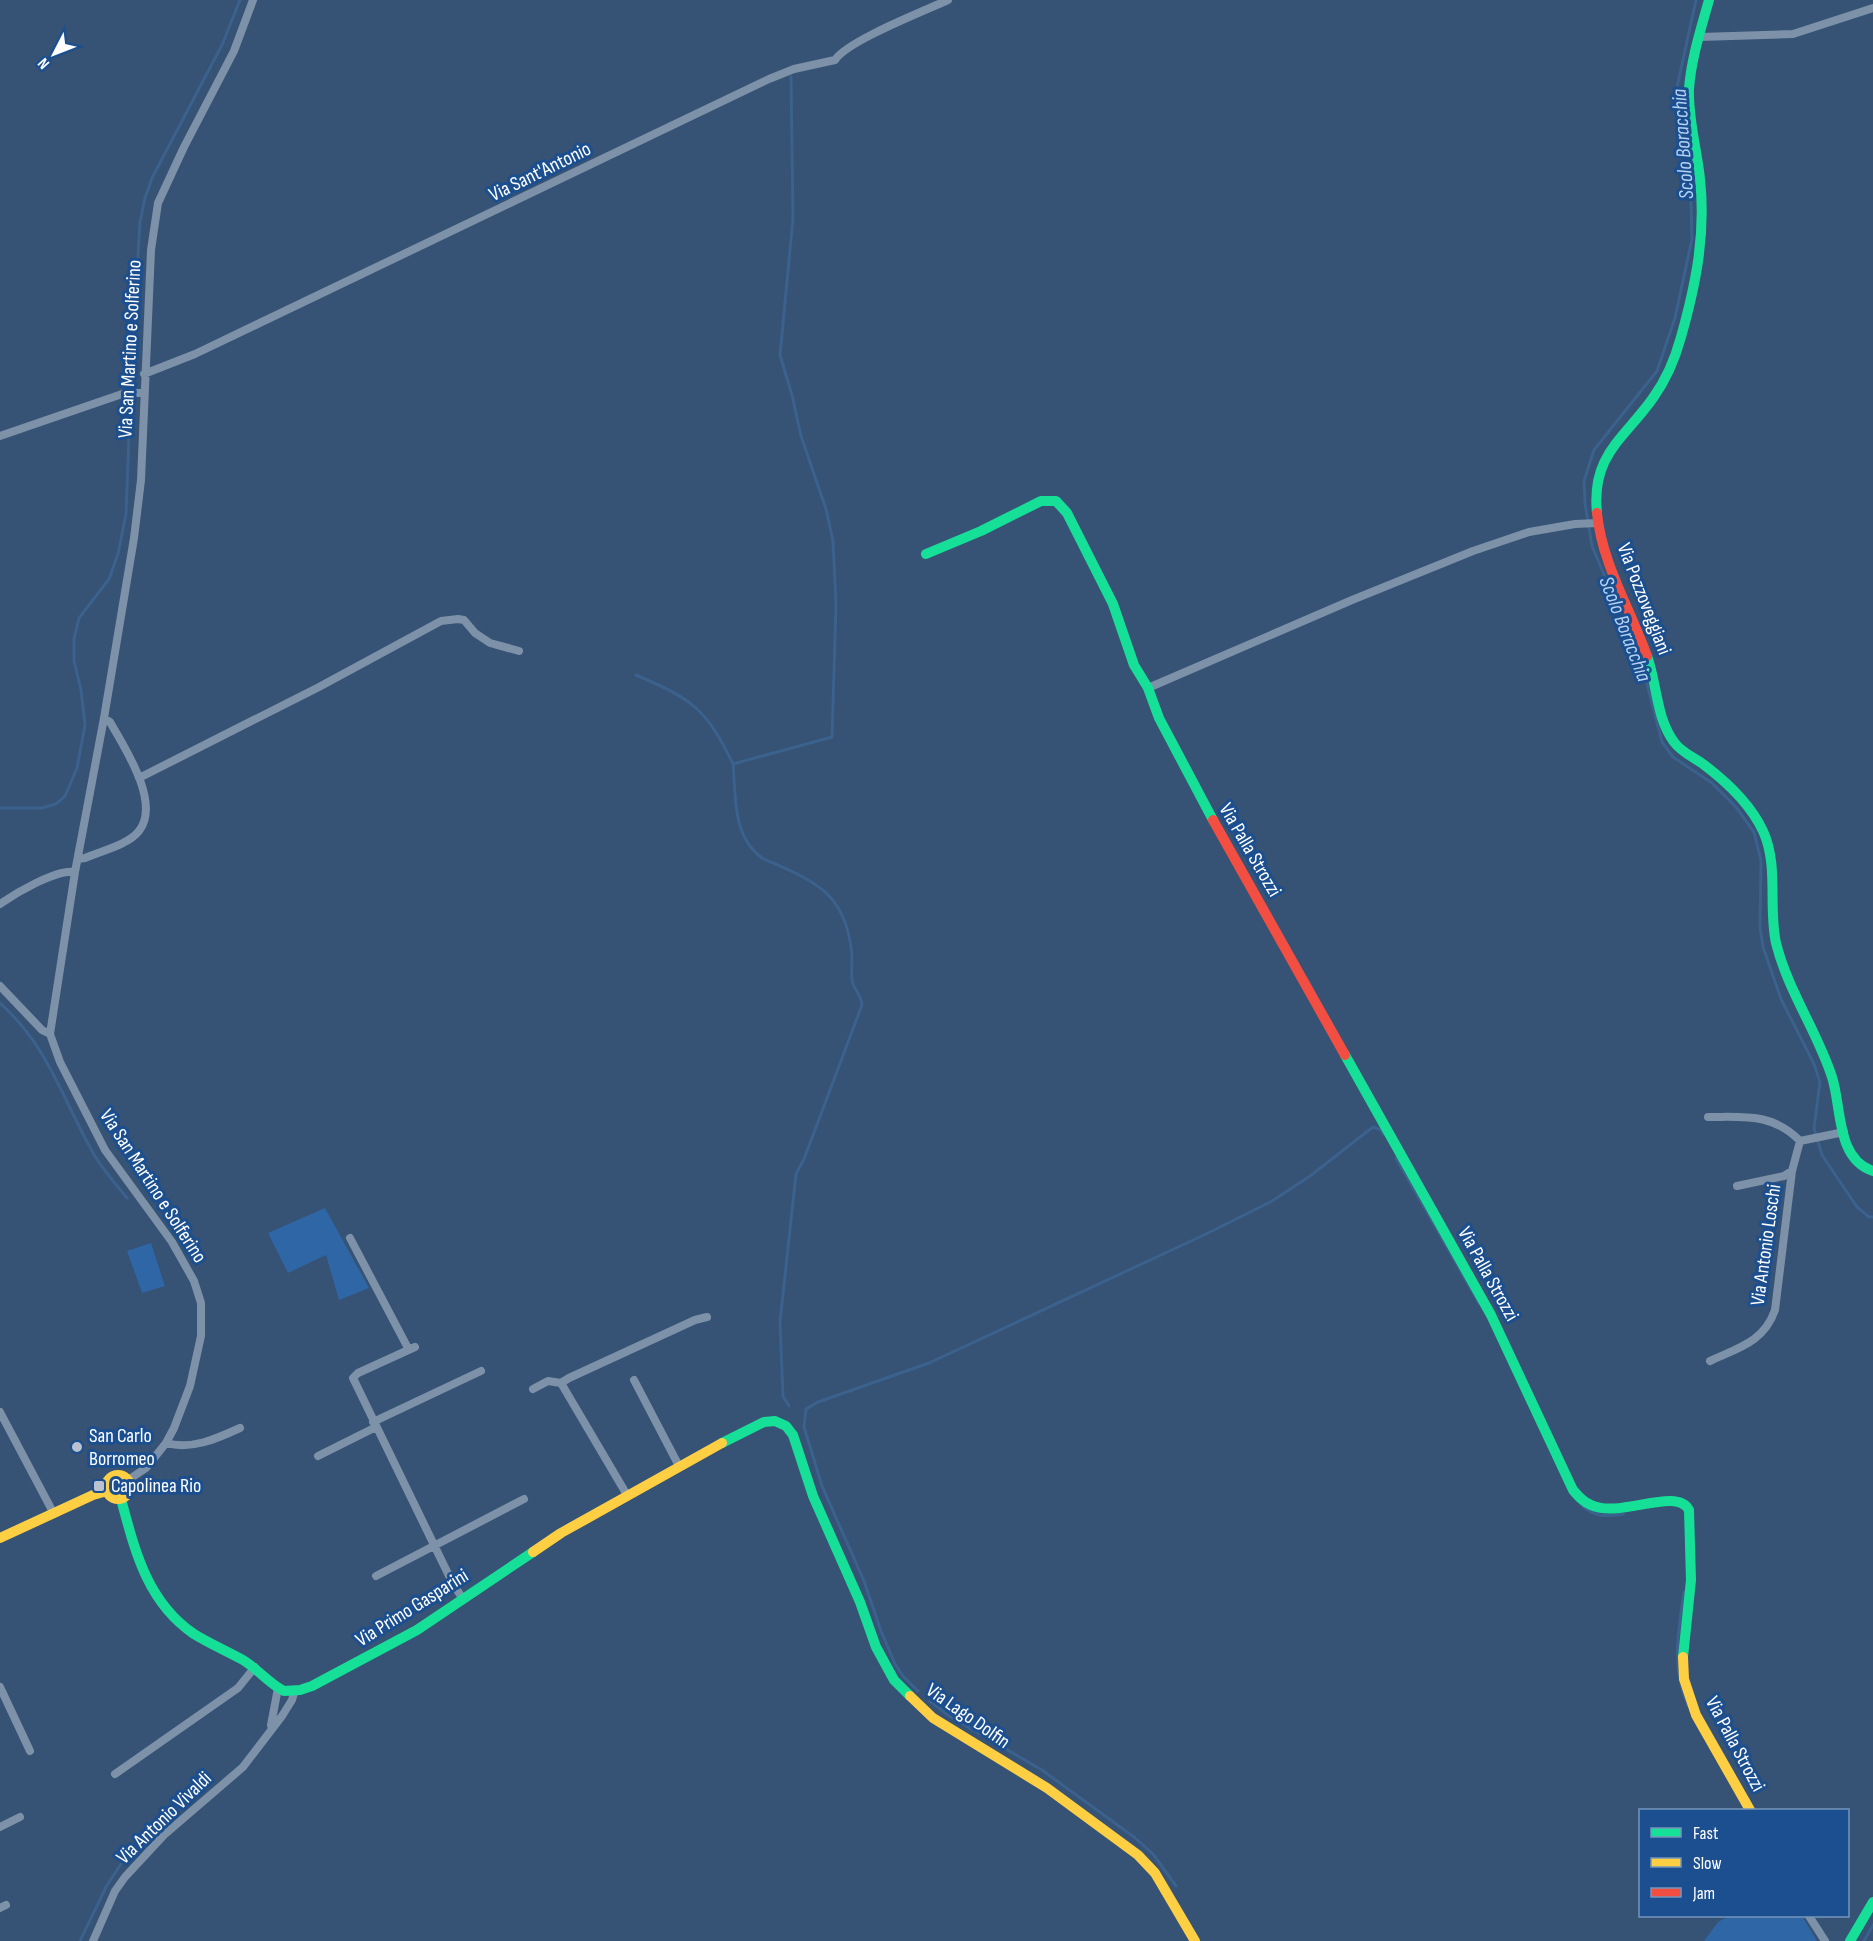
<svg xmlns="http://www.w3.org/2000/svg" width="1873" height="1941" viewBox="0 0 1873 1941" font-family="'Sofia Sans Condensed',sans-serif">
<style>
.green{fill:#2f66a5}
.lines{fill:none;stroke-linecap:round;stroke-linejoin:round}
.stream{stroke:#3b618d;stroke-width:3}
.street{stroke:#7d92a8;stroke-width:8}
.fast{stroke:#16e098;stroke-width:10}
.slow{stroke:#ffcf43;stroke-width:10}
.jam{stroke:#f24e42;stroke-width:10}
.poi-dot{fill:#b9c2ce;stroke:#1b4f8f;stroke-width:2}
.labels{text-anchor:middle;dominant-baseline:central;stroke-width:6;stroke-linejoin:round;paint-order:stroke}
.street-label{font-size:20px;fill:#fff;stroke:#1b4f8f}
.poi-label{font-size:20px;fill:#fff;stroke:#1b4f8f;text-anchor:start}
.water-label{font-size:21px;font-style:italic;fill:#b5d3f5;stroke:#1b4f8f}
</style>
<rect width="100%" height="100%" fill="#365274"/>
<path class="green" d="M325 1208 369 1288 339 1300 326 1255 288 1273 268 1233Z
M151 1243 165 1286 142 1293 127 1251Z
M1729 1916H1802L1817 1941H1704L1718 1922Z"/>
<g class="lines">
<path class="stream" d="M1696 0 1676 92 1679 133 1691 203 1692 239 1675 318 1657 371 1594 450 1584 481 1585 503 1592 546 1642 665 1662 742 1673 757 1712 783 1735 806 1754 832 1761 861 1760 927 1763 947 1781 999 1814 1064 1820 1082 1814 1128 1822 1155 1857 1207 1869 1217H1873
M636 675C692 699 706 708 733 764
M0 808H42L56 804 65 796 77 768 85 725 81 690 74 661V639L79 618 109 579 118 554 126 514 132 357 140 222 145 198 152 178 222 45 240 0
M0 1003C47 1045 62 1097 91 1149 100 1167 114 1182 127 1198
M1396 1158 1479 1303
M789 1406 783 1396 780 1322 796 1174 804 1159 862 1005C861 995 854 990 852 980 851 969 853 958 851 947 843 889 810 880 762 858 732 836 736 797 733 764L832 737 836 604 833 541 826 509 801 436 792 395 780 355 793 219 791 77
M1580 1504C1594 1517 1605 1517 1623 1514
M1684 1592C1678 1633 1671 1667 1688 1706
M918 1691 903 1676 895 1664 881 1631 864 1581 822 1486 804 1427 806 1409 818 1402 929 1363 1206 1234 1272 1201 1310 1176 1373 1127 1381 1130 1383 1134
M930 1701 949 1716 1042 1770 1134 1837 1153 1854 1176 1886
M80 1941 107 1885 121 1864
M1864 1941 1873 1925"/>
<path class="street" d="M1700 37 1793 34 1873 8
M144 374 195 354 769 79 794 69 835 60C847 41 924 11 948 0
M0 436 125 393H144
M1148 688 1352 600 1473 551 1529 532 1575 524 1598 523
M139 778 319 687 441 621 458 619 464 620 475 633 490 643 519 651
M78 859 85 858C101 851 128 845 139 831 161 803 125 748 110 722L104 718
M0 904C16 893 56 869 75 872
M0 986 42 1030 50 1034
M1708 1117C1745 1117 1773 1113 1800 1141L1844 1132
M1737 1186 1784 1176 1792 1171
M350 1238 409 1350
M415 1347 358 1373 353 1378 453 1584 463 1599
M1710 1361C1738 1348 1764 1342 1775 1310L1792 1171 1800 1141
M634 1380 679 1466
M561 1383 569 1378 695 1320 707 1317
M561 1383 627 1495
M533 1389 548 1381 561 1383
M0 1412 54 1514
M373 1422 481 1371
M166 1443C192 1450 216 1439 240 1428
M318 1456 376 1427
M128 1480 146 1468 166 1443 174 1428 190 1386 201 1336V1303L194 1281 172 1242 105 1150 60 1062 50 1034 75 872 104 718 134 538 141 480 151 250 158 203 184 147 234 51 253 0
M376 1576 524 1499
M0 1687 30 1751
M271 1725 278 1688
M115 1774 238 1688 255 1667
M0 1827 20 1817
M0 1908 6 1905
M1809 1916 1825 1941
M93 1941 115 1891 125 1877 164 1835 243 1767 282 1716 292 1700 294 1693"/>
<path class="fast" d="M1597 513C1591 455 1624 439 1653 398 1666 380 1675 359 1681 337 1696 284 1706 234 1700 179 1697 149 1688 120 1689 89 1691 59 1701 29 1709 0
M926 554 981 531 1041 501H1056L1067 513 1113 604 1134 665 1148 688 1159 718 1213 820
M1647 656C1657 683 1656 718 1674 742 1681 752 1693 757 1703 764 1727 782 1750 803 1763 831 1779 866 1768 906 1776 943 1788 991 1817 1031 1832 1077 1842 1108 1836 1159 1873 1171
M1345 1055 1491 1315 1573 1490C1578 1496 1583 1502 1591 1505 1619 1519 1677 1486 1689 1510L1691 1580 1683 1657
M722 1443 764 1422 775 1421 786 1426 793 1435 813 1496 860 1602 876 1647 894 1680 910 1696
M121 1499C135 1551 147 1602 194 1634 210 1644 227 1651 243 1660 258 1669 269 1684 284 1691L300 1690 312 1686 417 1630 533 1552
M1850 1941 1873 1902"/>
<path class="slow" d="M106 1487a12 12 0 1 1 24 0a12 12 0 1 1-24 0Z
M0 1538 93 1495 107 1491
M533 1552 561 1533 722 1443
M1683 1657 1684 1679 1696 1715 1750 1810
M910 1696 933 1718 1047 1788 1138 1855 1155 1873 1195 1941"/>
<path class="jam" d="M1597 513C1602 564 1630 608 1647 656
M1213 820 1345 1055"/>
</g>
<g class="poi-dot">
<circle cx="77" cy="1447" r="6"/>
<rect x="93" y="1480" width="12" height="12" rx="3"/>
</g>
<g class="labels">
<g class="street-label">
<text transform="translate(540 172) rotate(-26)">Via Sant'Antonio</text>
<text transform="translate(130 349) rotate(-87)">Via San Martino e Solferino</text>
<text transform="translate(1644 599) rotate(69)">Via Pozzoveggiani</text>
<text transform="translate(1250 850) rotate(60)">Via Palla Strozzi</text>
<text transform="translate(153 1186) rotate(57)">Via San Martino e Solferino</text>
<text transform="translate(1766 1245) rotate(-82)">Via Antonio Loschi</text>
<text transform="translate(1488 1274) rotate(61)">Via Palla Strozzi</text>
<text transform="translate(412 1608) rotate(-32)">Via Primo Gasparini</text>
<text transform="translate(968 1716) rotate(35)">Via Lago Dolfin</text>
<text transform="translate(1735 1744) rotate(62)">Via Palla Strozzi</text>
<text transform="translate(164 1818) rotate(-44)">Via Antonio Vivaldi</text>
</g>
<g class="poi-label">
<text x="89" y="1436">San Carlo<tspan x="89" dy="23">Borromeo</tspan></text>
<text x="111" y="1486">Capolinea Rio</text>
</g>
<g class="water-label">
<text transform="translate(1683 144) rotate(-94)">Scolo Boracchia</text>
<text transform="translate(1625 629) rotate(69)">Scolo Boracchia</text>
</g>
</g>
<rect x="1639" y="1809" width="210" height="108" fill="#1b4f8f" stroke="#7695bc" stroke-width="1.5"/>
<rect x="1651" y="1828" width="30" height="9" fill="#16e098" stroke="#7695bc" stroke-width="1.5"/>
<text x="1693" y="1839" font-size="18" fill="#ffffff">Fast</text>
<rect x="1651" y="1858" width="30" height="9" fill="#ffcf43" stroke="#7695bc" stroke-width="1.5"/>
<text x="1693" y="1869" font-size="18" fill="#ffffff">Slow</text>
<rect x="1651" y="1888" width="30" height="9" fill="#f24e42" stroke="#7695bc" stroke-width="1.5"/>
<text x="1693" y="1899" font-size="18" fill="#ffffff">Jam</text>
<g transform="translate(54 54) rotate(228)" stroke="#1b4f8f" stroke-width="4.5" paint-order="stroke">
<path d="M0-4.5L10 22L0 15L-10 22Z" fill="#ffffff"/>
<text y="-9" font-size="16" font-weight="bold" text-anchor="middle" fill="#ffffff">N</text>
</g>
</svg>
